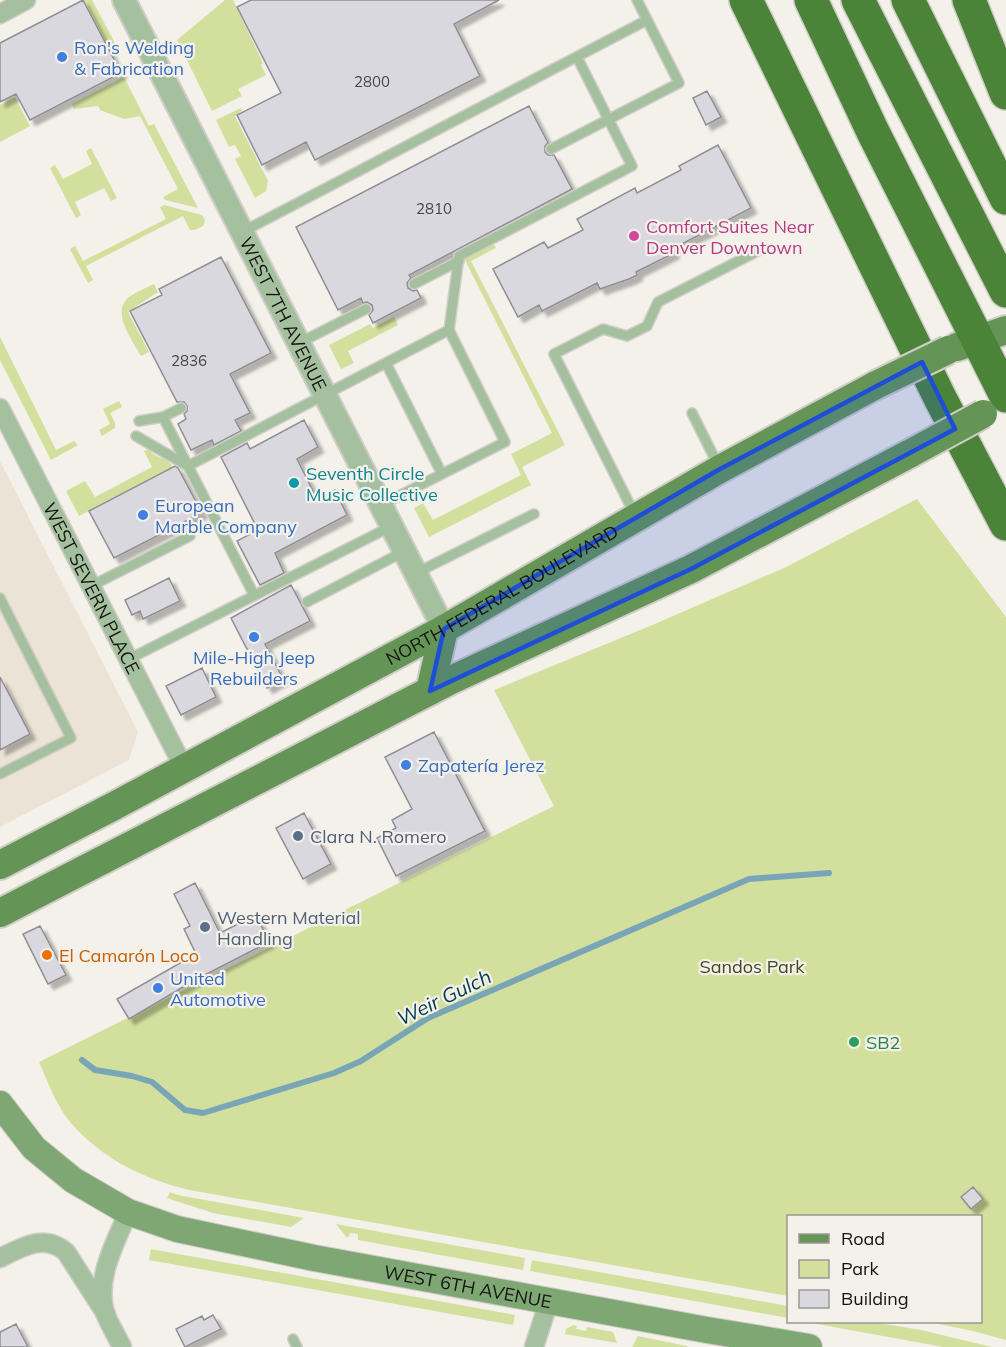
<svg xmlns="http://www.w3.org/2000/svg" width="1006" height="1347" viewBox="0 0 1006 1347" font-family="Mulish,sans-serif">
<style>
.built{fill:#ebe4d6}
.green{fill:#d3e09d}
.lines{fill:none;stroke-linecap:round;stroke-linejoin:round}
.stream{stroke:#79a6b7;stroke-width:6}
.building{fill:#dad8df;stroke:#8f8e94;stroke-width:1.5;filter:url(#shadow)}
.service-casing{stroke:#d0cdc7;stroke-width:12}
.minor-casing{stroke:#d0cdc7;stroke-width:21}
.tertiary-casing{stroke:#d0cdc7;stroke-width:26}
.secondary-casing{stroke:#d0cdc7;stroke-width:28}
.primary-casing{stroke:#d0cdc7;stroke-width:32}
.motorway-casing{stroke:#d0cdc7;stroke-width:36}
.service{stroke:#a5c09e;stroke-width:9}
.minor{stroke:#a5c09e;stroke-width:18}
.tertiary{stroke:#a5c09e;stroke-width:22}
.secondary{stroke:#7fa774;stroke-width:26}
.primary{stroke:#649556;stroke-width:28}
.motorway{stroke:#4b8439;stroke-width:33}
.primary-bridge-casing{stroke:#d0cdc7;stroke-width:32;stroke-linecap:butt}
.primary-bridge{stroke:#649556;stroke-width:28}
.marked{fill:#1d4ed8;fill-opacity:0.2;stroke:#1d4ed8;stroke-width:4.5;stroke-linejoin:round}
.shop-dot{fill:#3f7fe0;stroke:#f4f1ea;stroke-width:2}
.hotel-dot{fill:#d1479c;stroke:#f4f1ea;stroke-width:2}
.culture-dot{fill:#0f9aa8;stroke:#f4f1ea;stroke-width:2}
.service-dot{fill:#5c6f8a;stroke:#f4f1ea;stroke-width:2}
.food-dot{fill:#e8710a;stroke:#f4f1ea;stroke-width:2}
.leisure-dot{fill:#2e9e5b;stroke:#f4f1ea;stroke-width:2}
.labels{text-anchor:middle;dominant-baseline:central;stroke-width:4.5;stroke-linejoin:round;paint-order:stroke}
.number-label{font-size:15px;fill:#464444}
.shop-label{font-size:18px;fill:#366cbe;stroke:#f4f1ea;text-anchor:start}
.hotel-label{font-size:18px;fill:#b23c85;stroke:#f4f1ea;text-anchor:start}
.street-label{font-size:18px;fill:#141311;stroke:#f4f1ea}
.culture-label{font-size:18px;fill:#0d838f;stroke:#f4f1ea;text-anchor:start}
.service-label{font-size:18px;fill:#4e5e75;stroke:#f4f1ea;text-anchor:start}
.food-label{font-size:18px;fill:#c56008;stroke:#f4f1ea;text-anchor:start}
.park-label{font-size:18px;fill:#414820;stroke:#f4f1ea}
.leisure-label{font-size:18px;fill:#27864d;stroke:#f4f1ea;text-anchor:start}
.water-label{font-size:20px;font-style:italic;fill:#023c4d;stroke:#f4f1ea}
</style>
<defs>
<filter id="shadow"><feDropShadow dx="5.5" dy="5.5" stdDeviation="1.5" flood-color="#0004"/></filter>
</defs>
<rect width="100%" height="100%" fill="#f4f1ea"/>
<path class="built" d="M0 461 138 732 129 760 0 827Z"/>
<path class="green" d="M84 0H92L116 45 109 49Z
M225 0H233L263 63 261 65 266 75 238 89 242 96 212 111 177 40Z
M124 77 149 126 154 124 198 208 165 200 163 197 178 189 140 116 124 119 100 110 98 106 74 109 72 104Z
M15 97 30 126 0 142V105Z
M241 108 242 111 235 116 268 181 266 191 255 198 235 159 241 156 235 145 229 147 216 120Z
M91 148 117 198 111 201 104 188 75 202 81 215 76 218 50 168 55 165 63 179 92 164 86 151Z
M164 205 202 215 205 220 203 226 195 230H190L183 216 86 266 93 280 88 283 70 249 75 246 83 261 166 219 160 207Z
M493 243 496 248 471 261 565 445 522 467 531 485 429 537 414 508 423 503 433 520 521 475 511 454 552 433 464 258Z
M154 284 158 292 128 312 149 352 141 356C133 341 110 312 129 297 136 292 146 288 154 284Z
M394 317 398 325 348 351 354 363 341 369 329 345 370 324 373 328Z
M0 337 56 450 74 441 78 445 51 460 0 360Z
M119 401 122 407 110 413 115 423V428L102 436 99 430 110 424 103 409Z
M149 449C154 459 167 456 173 467L79 516 66 491 85 481 95 497 152 467 144 451Z
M917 499 1006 617V1340L973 1331 928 1322H980V1216H788V1296L189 1190C144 1179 102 1159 71 1123 56 1106 48 1082 39 1062L554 806 494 690 650 626 786 567Z
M170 1192 178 1195 304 1218 291 1227 213 1213 167 1198Z
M336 1224 525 1258 523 1270 358 1240V1234L350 1233 349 1237H346Z
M151 1249 515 1315 513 1325 149 1260Z
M532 1260 788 1306V1318L530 1271Z
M806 1322H873L921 1330 992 1347H943Z
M573 1325 577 1326 576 1329 586 1331 587 1327 613 1332 617 1343 565 1334 566 1329Z
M638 1336 687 1346 688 1347H632Z"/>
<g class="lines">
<path class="stream" d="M82 1060 95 1070 132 1076 152 1082 185 1110 203 1113 334 1073 361 1061 428 1018 749 879 829 873"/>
</g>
<path class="building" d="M83 0 121 73 30 120 16 94 0 102V43Z
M251 0H499L454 24 480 76 315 160 306 142 262 165 237 115 281 93 237 7Z
M707 91 721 117 706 125 693 98Z
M529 106 548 143 545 146V152L548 155H554L572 189 409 275 411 278 407 283 408 288 413 291 417 290 421 298 373 323 369 315 373 310 372 305 367 302 363 303 361 298 338 310 296 227Z
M718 145 751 208 672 249 674 253 636 272 637 275 629 279 600 289 597 283 542 311 539 305 518 317 493 269 544 242 548 248 583 230 577 219 635 188 637 193 681 170 679 166Z
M221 257 271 353 230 374 250 413 235 420 241 431 214 445 212 440 191 450 178 424 186 419 184 414 187 411V406L184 402H177L130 311 162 295 159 289Z
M304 420 318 447 297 459 317 499 335 490 347 515 275 553 284 573 260 585 237 541 258 530 221 457 247 443 250 449Z
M175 466 178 468 202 513 114 558 89 511Z
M169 578 180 601 143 619 140 611 132 615 125 600Z
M291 585 310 621 265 644 283 679 267 688 231 618Z
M202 668 216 697 181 715 166 686Z
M0 677 30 734 0 750Z
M434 732 485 831 396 876 377 838 396 828 392 820 412 809 385 757Z
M304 813 331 864 303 879 276 828Z
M195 883 220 933 256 915 269 942 195 980 129 1019 117 999 196 954 184 929 190 926 174 894Z
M40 926 66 975 48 984 23 934Z
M973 1187 983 1199 971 1209 961 1197Z
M213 1315 221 1329 185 1347 176 1329 202 1316 204 1320Z
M16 1324 28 1347H0V1332Z"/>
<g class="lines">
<defs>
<path id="service" d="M551 149 679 83 637 0
M242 232 647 20
M414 284 459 261
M299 343 366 309
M386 363 442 474
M692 413 719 467
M163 417 254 595
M139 421 163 417 181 408
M136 436 188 466 449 330
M381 505 505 442 449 330 459 256 632 166 577 57
M635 515 554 354 603 329 627 336 647 326 658 302 760 250
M416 573 534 514
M91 586 190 536
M0 598 71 738 0 774
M307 602 403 552
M129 659 392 526
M293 1339 297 1347"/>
<g id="minor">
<path d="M0 14 26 0"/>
<path id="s1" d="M0 408 184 768"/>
<path d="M0 1258C22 1247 45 1233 66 1252L106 1314"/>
<path d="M122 1347C117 1336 109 1324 105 1313 95 1278 115 1244 128 1212"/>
<path d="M534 1347 549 1301"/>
</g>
<g id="tertiary">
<path id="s2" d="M124 0 444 629"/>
</g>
<g id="secondary">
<path id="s3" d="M0 1104 34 1148 73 1180 128 1212 177 1229 314 1258 707 1330 809 1347"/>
</g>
<g id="primary">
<path d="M957 347 1006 330"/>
<path d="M430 691 444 629"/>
<path id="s4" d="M0 865 114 806 444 629 720 469 876 385"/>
<path d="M0 913 451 680 691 569 911 453"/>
</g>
<path id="motorway" d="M746 0 940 398 1006 524
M811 0 873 132 1006 396
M858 0 1006 291
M908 0 1006 198
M969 0 1006 93"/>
</defs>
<use href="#service" class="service-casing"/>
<use href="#minor" class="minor-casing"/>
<use href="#tertiary" class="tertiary-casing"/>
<use href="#secondary" class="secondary-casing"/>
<use href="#primary" class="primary-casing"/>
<use href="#motorway" class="motorway-casing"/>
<use href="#service" class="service"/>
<use href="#minor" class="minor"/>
<use href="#tertiary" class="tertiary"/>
<use href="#secondary" class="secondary"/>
<use href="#primary" class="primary"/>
<use href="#motorway" class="motorway"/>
<defs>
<path id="primary-bridge" d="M876 385 948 350
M911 453 983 414"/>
</defs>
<use href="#primary-bridge" class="primary-bridge-casing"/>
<use href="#primary-bridge" class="primary-bridge"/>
</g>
<path class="marked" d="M922 362 955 429 691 569 430 691 444 629 720 469Z"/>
<g class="shop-dot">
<circle cx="62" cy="57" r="6"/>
<circle cx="143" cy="515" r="6"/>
<circle cx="254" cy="637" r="6"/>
<circle cx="406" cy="765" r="6"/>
<circle cx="158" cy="988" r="6"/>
</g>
<circle class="hotel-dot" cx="634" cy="236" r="6"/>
<circle class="culture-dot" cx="294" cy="483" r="6"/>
<g class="service-dot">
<circle cx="298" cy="836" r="6"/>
<circle cx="205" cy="927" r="6"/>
</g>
<circle class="food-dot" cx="47" cy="955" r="6"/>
<circle class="leisure-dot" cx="854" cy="1042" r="6"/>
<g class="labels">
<g class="number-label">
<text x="372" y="81">2800</text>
<text x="434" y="208">2810</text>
<text x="189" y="360">2836</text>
</g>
<g class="shop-label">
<text x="74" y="47">Ron's Welding<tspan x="74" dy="21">&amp; Fabrication</tspan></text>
<text x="155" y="505">European<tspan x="155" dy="21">Marble Company</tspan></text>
<text x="254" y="657" text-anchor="middle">Mile-High Jeep<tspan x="254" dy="21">Rebuilders</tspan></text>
<text x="418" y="765">Zapatería Jerez</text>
<text x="170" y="978">United<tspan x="170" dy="21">Automotive</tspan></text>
</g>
<g class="hotel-label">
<text x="646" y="226">Comfort Suites Near<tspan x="646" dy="21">Denver Downtown</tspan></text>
</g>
<g class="street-label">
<text stroke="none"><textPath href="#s2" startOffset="352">WEST 7TH AVENUE</textPath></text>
<text stroke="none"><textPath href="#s1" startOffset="202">WEST SEVERN PLACE</textPath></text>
<text stroke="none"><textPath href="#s4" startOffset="570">NORTH FEDERAL BOULEVARD</textPath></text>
<text stroke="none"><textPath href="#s3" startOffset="518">WEST 6TH AVENUE</textPath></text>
</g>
<g class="culture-label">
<text x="306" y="473">Seventh Circle<tspan x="306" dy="21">Music Collective</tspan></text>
</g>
<g class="service-label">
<text x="310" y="836">Clara N. Romero</text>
<text x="217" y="917">Western Material<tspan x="217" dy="21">Handling</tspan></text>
</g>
<g class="food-label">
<text x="59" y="955">El Camarón Loco</text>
</g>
<g class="park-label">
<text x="752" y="966">Sandos Park</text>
</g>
<g class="leisure-label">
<text x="866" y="1042">SB2</text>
</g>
<g class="water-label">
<text transform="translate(444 997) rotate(-26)">Weir Gulch</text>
</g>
</g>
<rect x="787" y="1215" width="195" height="108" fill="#f4f1ea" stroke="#9a9893" stroke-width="1.5"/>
<rect x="799" y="1234" width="30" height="9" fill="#649556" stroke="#9a9893" stroke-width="1.5"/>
<text x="841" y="1245" font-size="18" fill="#141311">Road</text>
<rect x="799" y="1260" width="30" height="18" fill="#d3e09d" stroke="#9a9893" stroke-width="1.5"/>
<text x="841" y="1275" font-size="18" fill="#141311">Park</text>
<rect x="799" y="1290" width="30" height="18" fill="#dad8df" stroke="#9a9893" stroke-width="1.5"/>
<text x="841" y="1305" font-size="18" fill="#141311">Building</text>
</svg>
